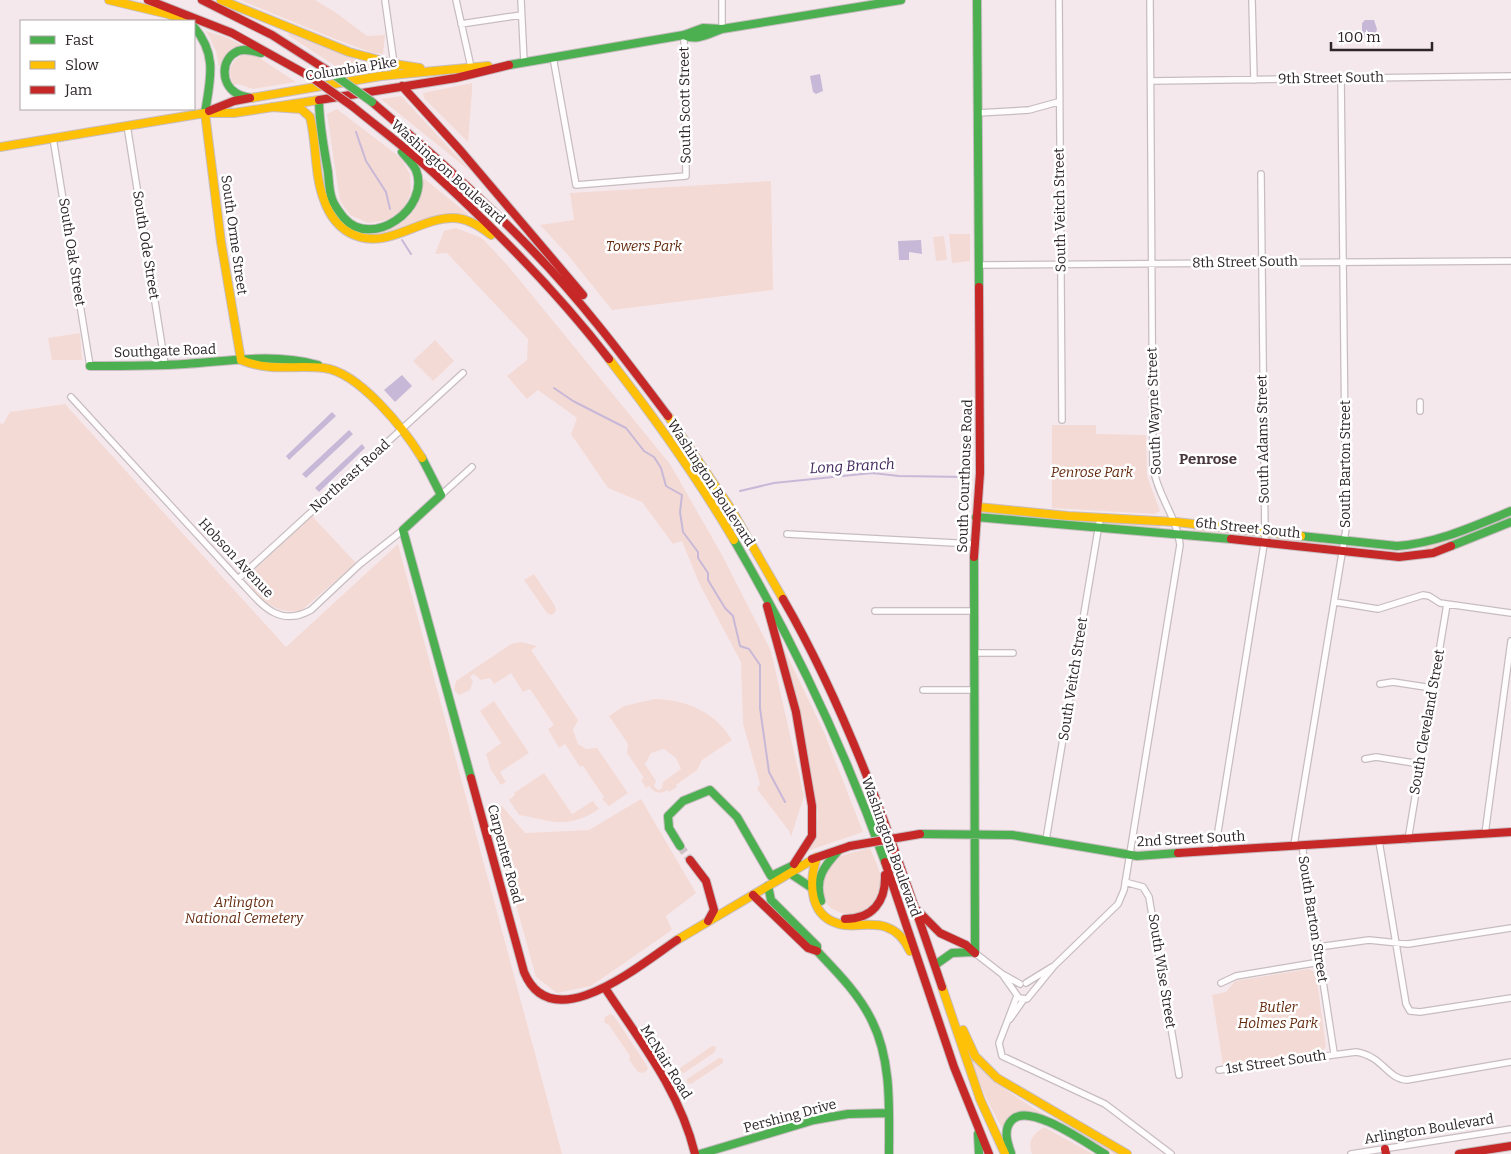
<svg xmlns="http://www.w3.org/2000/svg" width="1511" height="1154" viewBox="0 0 1511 1154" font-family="Bitter,serif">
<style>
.green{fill:#f4dad4;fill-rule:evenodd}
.water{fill:#c8b8d7}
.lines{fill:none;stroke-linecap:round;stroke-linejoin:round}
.stream{stroke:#c8b8d7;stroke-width:2}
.secondary-tunnel{stroke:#cdc1c6;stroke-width:8;stroke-dasharray:8 4;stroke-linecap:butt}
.street-casing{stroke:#c7bdc1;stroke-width:8}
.fast-casing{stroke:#c7bdc1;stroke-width:10}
.slow-casing{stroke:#c7bdc1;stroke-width:10}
.jam-casing{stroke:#c7bdc1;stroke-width:10}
.street{stroke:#fefcfc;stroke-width:5.5}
.fast{stroke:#4caf50;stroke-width:8}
.slow{stroke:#ffc107;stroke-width:8}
.jam{stroke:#c62828;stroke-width:8}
.fast-bridge-casing{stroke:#c7bdc1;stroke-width:10;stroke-linecap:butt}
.jam-bridge-casing{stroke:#c7bdc1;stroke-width:10;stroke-linecap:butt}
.fast-bridge{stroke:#4caf50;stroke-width:8}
.jam-bridge{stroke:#c62828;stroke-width:8}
.labels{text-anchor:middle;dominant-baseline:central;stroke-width:5;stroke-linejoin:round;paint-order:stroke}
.street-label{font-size:14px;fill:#2d2528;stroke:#fff}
.park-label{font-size:14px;font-style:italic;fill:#652b10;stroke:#fff}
.neighbourhood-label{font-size:15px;font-weight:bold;fill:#49373e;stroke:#fff}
.water-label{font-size:15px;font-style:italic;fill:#41285d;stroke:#fff}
</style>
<rect width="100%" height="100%" fill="#f5e8ed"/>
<path class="green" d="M240 0H315L335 12 367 36 385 35 383 54 373 53 335 39Z
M206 31 228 38 244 46 224 57 219 67 216 51Z
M289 33 375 67V68L346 73 288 35Z
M246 54 255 55 296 82 253 89 238 84 234 85C226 72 231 58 246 54Z
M472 83V91L468 142 424 98 423 93Z
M401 96 465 165 470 171 381 99Z
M337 109 401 158 410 174 411 193 403 209 387 220 368 223 350 215 340 201 327 114Z
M421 176 468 214 466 216 373 237V233C405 228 424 209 421 176Z
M771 181 773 290 612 310 567 254 540 225 574 220 570 193Z
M456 228 482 238 509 267 670 464 722 555 771 651 804 796 791 837 789 831 757 789 760 784 743 724 741 662 699 583 682 541 673 544 642 502 608 488 571 434 577 418 538 390 527 399 507 376 527 360 528 339 447 253 435 254 444 231Z
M949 234H970V261L952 263Z
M944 236 947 260 936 261 933 237Z
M80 333 82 360H52L48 338Z
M435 340 454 361 433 381 413 361Z
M65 404 286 647 398 544 562 1154H0V423L3 424 10 412Z
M1052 425H1096V434L1146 435 1147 476 1160 511 1155 514 1052 508Z
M1511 515V519L1425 551V546Z
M312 516 356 563 301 611C279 615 256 600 248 579L250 574Z
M1110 521 1159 524 1161 528 1108 525Z
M1194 527 1251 534 1253 537 1194 532 1192 531Z
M1278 536 1331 542 1333 544 1331 547 1278 541 1276 539Z
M534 574 555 606 556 611 552 615 547 613 524 580Z
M521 642 537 646 531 650 578 720 573 730 578 744 586 749 597 748 628 793 609 806 602 799 604 797 583 766 580 767 565 744 559 748 548 729 554 725 530 689 523 692 511 673 494 684 490 678 481 680 474 674 470 677 473 681 470 690 459 695 454 690 456 681 511 644Z
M784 649 824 732 863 832 807 851 815 837 818 815 810 763Z
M655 699C687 700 715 712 732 740L702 760 697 770 676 785 677 787 669 792 668 790C660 795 654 793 649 786L646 788 641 780 644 778 627 753 628 744 609 716 624 706ZM664 749 676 758 681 769 663 782 662 788 658 790 654 786 656 781 645 764 651 753Z
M494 701 529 753 500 772 506 782 501 785 491 770 486 754 501 743 480 711Z
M544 773 572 814 593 801 599 809C567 830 553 821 519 815L509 800 515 795 514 793Z
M641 799 696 893 666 916 672 930 591 986 557 993 536 977 489 808 502 806 525 833 589 830Z
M870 848C874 858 881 871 881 881 885 926 812 924 822 879 823 871 829 862 837 858 846 853 860 851 870 848Z
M1309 969 1316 973 1326 1047 1323 1050 1223 1065 1212 995 1226 992 1235 981Z
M610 1014 614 1016 646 1064 648 1069 644 1073 638 1072 629 1060 630 1056 609 1025 604 1022 605 1017Z
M712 1046 716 1047 715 1052 684 1073 679 1072 680 1068Z
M969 1055C1005 1100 1070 1127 1120 1154H1113L1033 1111 1018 1113 1008 1118 1002 1128 985 1096Z
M719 1058 723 1059V1063L691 1084 687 1083V1079Z
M1044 1127 1093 1154H1032C1027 1140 1033 1135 1044 1127Z"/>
<path class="water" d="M1365 20H1374L1377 29 1375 37H1365L1362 34V23Z
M820 74 823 91 816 94 813 92 810 76Z
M921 240 922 254 909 252V260H899L898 241Z
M402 375 412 386 395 402 384 390Z
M332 412 336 416 289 460 286 456Z
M349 430 353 434 306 478 302 474Z
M362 444 365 448 319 492 315 488Z"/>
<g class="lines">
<path class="stream" d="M356 132 366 161 386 192 390 209
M402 240 411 254
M554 388 573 401 626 428 644 451 654 457 661 468 666 486 682 495 680 512 683 532 698 552V558L708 573V580L725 608 733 616 740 646 749 649 760 665V708L769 772 785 802
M740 491 774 483 872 473 899 476 967 477"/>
<path class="secondary-tunnel" d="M680 846 690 860"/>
<defs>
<path id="street" d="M385 0 394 64
M456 0 471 67
M521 0 524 62
M722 0V29
M1059 0 1062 420
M1252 0 1254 80
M461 24 521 15
M553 57 576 185 686 176 684 35
M1151 81 1511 76
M977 113 1029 110 1058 102
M127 125 165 365
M53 138 90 366
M978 265 1511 261
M71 397 238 579C260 602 277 629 311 610L360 564 403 530
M1420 402V411
M441 495 472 467
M787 534 974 544
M238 579 463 373
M1335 602 1378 609 1423 595 1429 596 1440 603 1511 613
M875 611H974
M974 653H1013
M1380 684 1393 682 1432 688
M923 690H974
M1365 759 1376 757 1420 764
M1485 834 1511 641
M1046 840 1100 518
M1408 840 1447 604
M1379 841 1406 1004 1410 1011 1420 1012 1511 998
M1294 845 1346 529 1341 78
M1302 845 1334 1053
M1215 850 1265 538 1261 174
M1125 882 1143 887 1149 897 1179 1075
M1318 947 1369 940 1408 944 1511 928
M975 953 1002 974 1019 998 1027 999 1054 966 1118 904 1124 890 1180 545C1177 517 1157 495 1153 467L1150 0
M1004 975 1020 984
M1026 983 1052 967
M1221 983 1236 976 1320 962
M1017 996 999 1043 1002 1056 1105 1104 1171 1154
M1010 1019 1024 999
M1219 1070 1356 1052C1383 1056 1387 1079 1407 1080L1511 1062
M1351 1154 1511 1129"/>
<path id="fast" d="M977 0 979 287
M194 27C218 55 210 80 205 113
M684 35C696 42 710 33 722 29
M509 65 684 35 703 28 722 29 901 0
M251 98C246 97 240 96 236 93 221 84 220 59 238 51 246 48 253 51 261 53
M319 100C319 124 324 148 328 172 329 181 329 191 332 199 334 205 340 213 344 218 372 250 431 208 416 170 413 164 406 157 402 152
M90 366C122 366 154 366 185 364 230 361 274 353 318 365
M422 458 441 495 403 530 471 778
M976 517 1231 539
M1301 536 1397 546C1438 543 1474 526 1511 511
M734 540C794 643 845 750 885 862
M1451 546 1511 522
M974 557 975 953
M920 834 1012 835 1137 856 1178 853
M680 846 669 828 668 816 683 801 710 790 737 817 771 876 798 863
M791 874 809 886
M768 886 771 900 817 946V951C837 972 859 994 872 1021 892 1061 889 1110 889 1154
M821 901C814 879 824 866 839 850
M935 965 952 953 973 952
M978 1134 979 1154
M1011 1153C1007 1142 1003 1129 1012 1120 1030 1102 1087 1144 1105 1154
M700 1154 814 1120 848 1114 889 1113"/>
<path id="slow" d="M109 0 168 14 185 21
M221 0 349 52 394 64
M395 70 394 64 420 68
M251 98 381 76 488 66
M272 107 301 109 310 117C317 144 314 174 324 200 329 214 337 226 350 233 386 252 417 218 453 218 467 218 480 226 491 235
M205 113 221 242 241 360
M0 147 205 113H234L319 100
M609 359C654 417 697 477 734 540
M241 360C274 373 293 364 324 368 359 372 404 429 422 458
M668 416 731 509 783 599
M978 507 1068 516 1176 522 1301 536
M817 857C808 884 809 919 844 925 858 927 872 922 886 927 898 931 905 940 910 951
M677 940 817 857
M942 987 980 1099 1005 1154
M963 1030 975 1056 997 1078 1127 1154"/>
<path id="jam" d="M148 0 232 33 311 77
M202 0 272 35 333 74
M402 86 460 150 583 295
M319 100 456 78 509 65
M372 102C427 149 481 197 531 249 581 300 625 359 668 416
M352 106C380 129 410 151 437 176 499 233 558 293 609 359
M209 111 234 101 250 98
M1231 539 1399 557 1433 553 1451 546
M974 557 980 473 979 287
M783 599C853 720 897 855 942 987
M767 606 796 712 812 806V836L794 864
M471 778 524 972C552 1040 641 964 677 940
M1178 853 1511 832
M812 859 850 846
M690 860 706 881 714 910 708 921
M885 862 954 1067 989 1154
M753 895 808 948 817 951
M917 910 940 933 966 945 975 953
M845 919C872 919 886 902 885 875
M605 988C640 1041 680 1091 695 1154
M1385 1149 1386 1154
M1459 1154 1511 1146"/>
</defs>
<use href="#street" class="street-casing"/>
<use href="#fast" class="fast-casing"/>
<use href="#slow" class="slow-casing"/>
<use href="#jam" class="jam-casing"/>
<use href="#street" class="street"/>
<use href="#fast" class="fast"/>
<use href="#slow" class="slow"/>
<use href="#jam" class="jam"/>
<defs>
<path id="fast-bridge" d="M333 74 372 102"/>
<path id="jam-bridge" d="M311 77 352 106
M850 846 920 834"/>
</defs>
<use href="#fast-bridge" class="fast-bridge-casing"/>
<use href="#jam-bridge" class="jam-bridge-casing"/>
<use href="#fast-bridge" class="fast-bridge"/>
<use href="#jam-bridge" class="jam-bridge"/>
</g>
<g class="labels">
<g class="street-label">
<text transform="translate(351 69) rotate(-9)">Columbia Pike</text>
<text transform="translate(1331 78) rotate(-1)">9th Street South</text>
<text transform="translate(685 105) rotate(-91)">South Scott Street</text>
<text transform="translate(448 172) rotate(42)">Washington Boulevard</text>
<text transform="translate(1060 210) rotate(-91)">South Veitch Street</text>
<text transform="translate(234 235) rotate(82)">South Orme Street</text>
<text transform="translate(146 245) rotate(81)">South Ode Street</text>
<text transform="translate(72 252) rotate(81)">South Oak Street</text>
<text transform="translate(1245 262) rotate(-1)">8th Street South</text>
<text transform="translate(165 351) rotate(-2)">Southgate Road</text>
<text transform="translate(1154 411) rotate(-92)">South Wayne Street</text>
<text transform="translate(1263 439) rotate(-91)">South Adams Street</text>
<text transform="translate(1345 464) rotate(-90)">South Barton Street</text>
<text transform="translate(350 476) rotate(-42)">Northeast Road</text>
<text transform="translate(965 476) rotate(-88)">South Courthouse Road</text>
<text transform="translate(711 483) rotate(57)">Washington Boulevard</text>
<text transform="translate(1248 528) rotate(6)">6th Street South</text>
<text transform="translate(236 558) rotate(47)">Hobson Avenue</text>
<text transform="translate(1073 679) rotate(-81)">South Veitch Street</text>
<text transform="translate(1427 722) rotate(-80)">South Cleveland Street</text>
<text transform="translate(1191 839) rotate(-3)">2nd Street South</text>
<text transform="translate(891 847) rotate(70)">Washington Boulevard</text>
<text transform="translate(505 854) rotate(75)">Carpenter Road</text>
<text transform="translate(1313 919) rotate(81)">South Barton Street</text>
<text transform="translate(1162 971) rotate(81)">South Wise Street</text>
<text transform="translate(666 1062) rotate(58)">McNair Road</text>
<text transform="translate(1276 1062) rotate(-8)">1st Street South</text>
<text transform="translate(790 1116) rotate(-15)">Pershing Drive</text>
<text transform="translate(1429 1129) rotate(-9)">Arlington Boulevard</text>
</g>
<g class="park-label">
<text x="644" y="246">Towers Park</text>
<text x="1092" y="472">Penrose Park</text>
<text x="244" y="902">Arlington<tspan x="244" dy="16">National Cemetery</tspan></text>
<text x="1278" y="1007">Butler<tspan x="1278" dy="16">Holmes Park</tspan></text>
</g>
<g class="neighbourhood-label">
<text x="1208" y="459">Penrose</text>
</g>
<g class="water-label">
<text transform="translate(852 466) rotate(-3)">Long Branch</text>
</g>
</g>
<rect x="20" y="20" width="175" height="90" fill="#ffffff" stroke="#aba8a9"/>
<rect x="30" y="36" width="25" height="8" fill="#4caf50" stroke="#aba8a9"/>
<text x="65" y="45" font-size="15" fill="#2d2528">Fast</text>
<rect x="30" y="61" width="25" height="8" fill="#ffc107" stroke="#aba8a9"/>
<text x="65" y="70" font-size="15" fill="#2d2528">Slow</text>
<rect x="30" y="86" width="25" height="8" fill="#c62828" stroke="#aba8a9"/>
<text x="65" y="95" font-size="15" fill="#2d2528">Jam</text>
<path d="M1331 42v8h101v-8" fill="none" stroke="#2d2528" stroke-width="2.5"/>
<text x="1338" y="42" font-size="15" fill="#2d2528" stroke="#ffffff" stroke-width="4" paint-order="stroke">100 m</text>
</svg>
